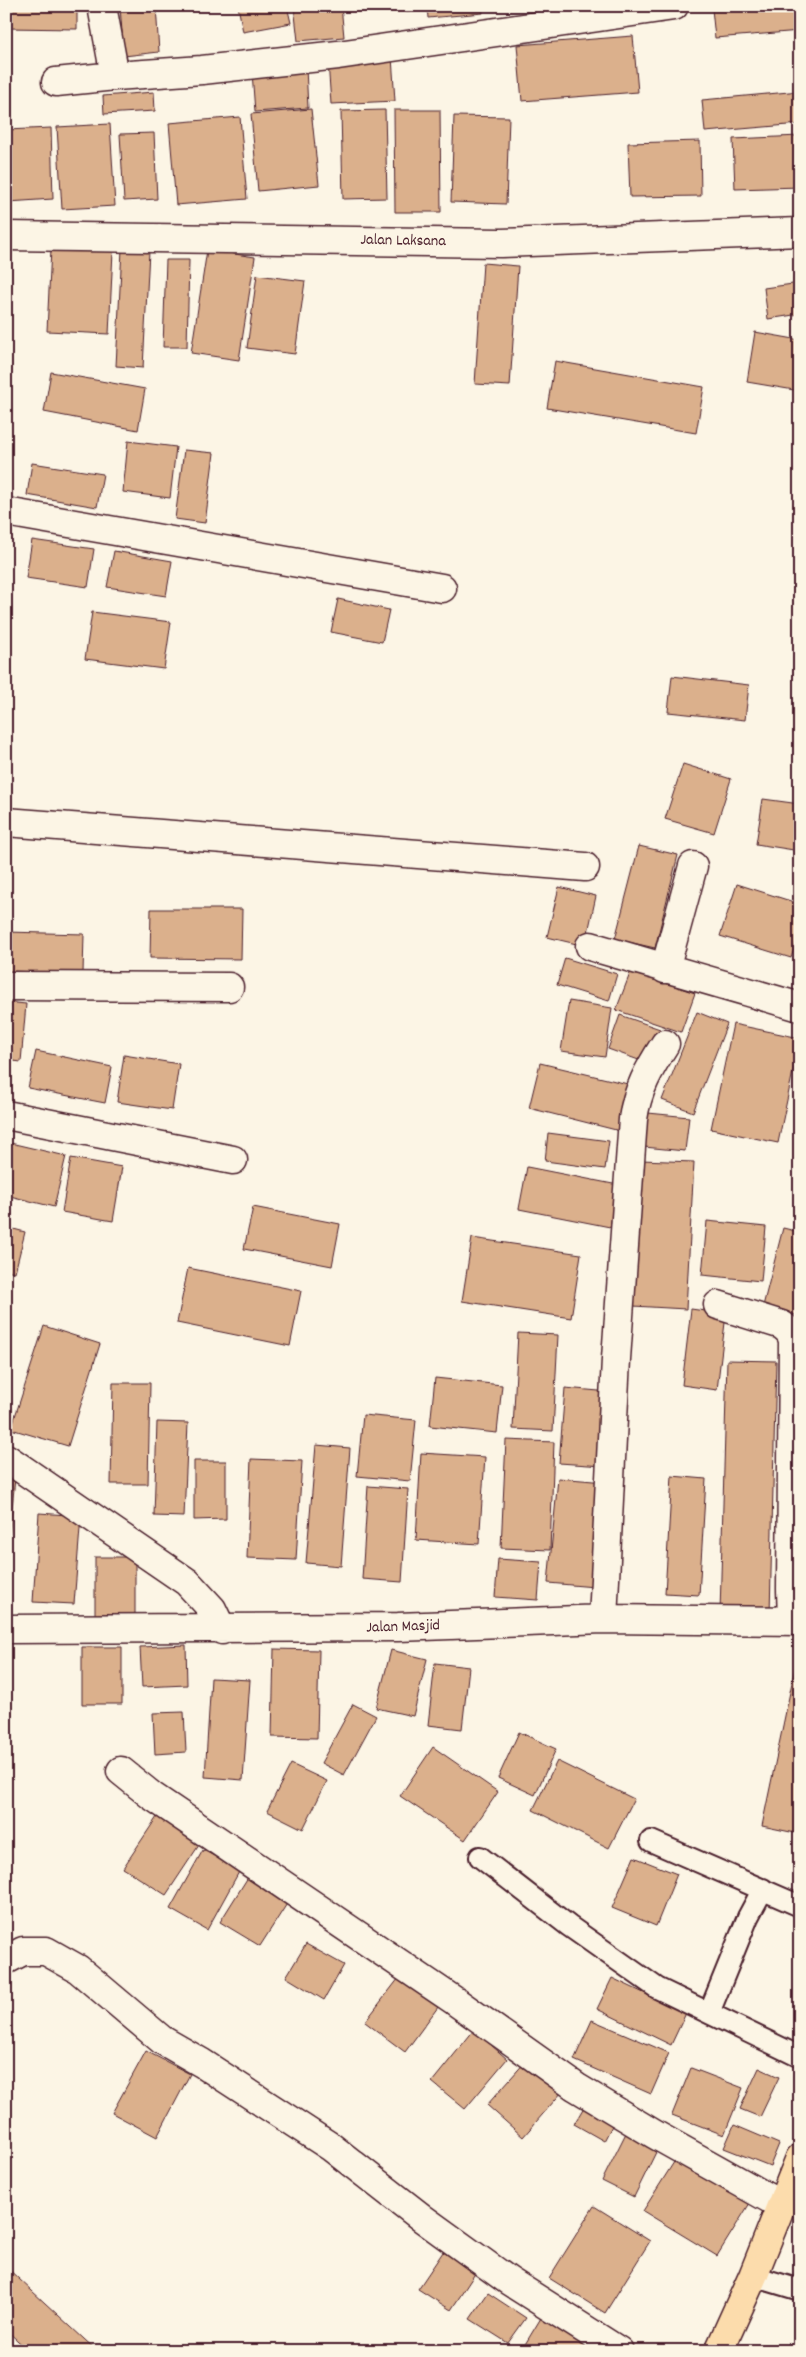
<svg xmlns="http://www.w3.org/2000/svg" width="806" height="2357" viewBox="0 0 806 2357" font-family="Dekko,sans-serif">
<style>
.building{fill:#dbb08c;stroke:#4a1f2b}
.lines{fill:none;stroke-linecap:round;stroke-linejoin:round}
.service-casing{stroke:#4a1f2b;stroke-width:24}
.minor-casing{stroke:#4a1f2b;stroke-width:31}
.trunk-casing{stroke:#4a1f2b;stroke-width:31}
.service{stroke:#fcf5e5;stroke-width:20}
.minor{stroke:#fcf5e5;stroke-width:28}
.trunk{stroke:#fcdcac;stroke-width:28}
.labels{text-anchor:middle;dominant-baseline:central;stroke-width:5;stroke-linejoin:round;paint-order:stroke}
.street-label{font-size:16px;fill:#4a1f2b;stroke:#fcf5e5}
</style>
<rect width="100%" height="100%" fill="#fcf5e5"/>
<filter id="ink" filterUnits="userSpaceOnUse"><feTurbulence type="fractalNoise" baseFrequency=".02" numOctaves="2"/><feDisplacementMap in="SourceGraphic" scale="10" xChannelSelector="R" yChannelSelector="G"/><feConvolveMatrix kernelMatrix="1 2 1 2 8 2 1 2 1" color-interpolation-filters="sRGB"/></filter>
<g filter="url(#ink)">
<path class="building" d="M6 6H77V29L6 28Z
M156 6 159 52 124 56 120 7Z
M238 6H287L291 23 243 32Z
M294 6H341L344 37 298 41Z
M378 6H424V10L378 13Z
M427 6H482L483 13 428 18Z
M743 6H800V31L715 38 712 9Z
M633 36 638 92 522 101 517 45Z
M392 57 395 101 331 104 328 61Z
M306 68 308 108 255 112 252 72Z
M800 91V124L705 132 702 100Z
M154 92 155 111 104 114 103 96Z
M311 109 319 185 258 191 251 114Z
M385 110 387 198 343 199 341 111Z
M394 110H440L441 212H395Z
M454 116 509 117 506 204 451 202Z
M240 117 247 199 176 205 169 123Z
M110 124 115 206 62 209 57 127Z
M51 128 53 199 8 202 6 130Z
M154 133 157 199 124 201 120 134Z
M800 136V187L735 189 733 139Z
M700 141 701 196 630 197 628 143Z
M51 249 113 251 109 334 47 331Z
M122 249 149 251 143 368 116 366Z
M207 250 255 257 239 360 191 353Z
M166 260H189L187 347H163Z
M483 263 518 266 510 386 475 384Z
M257 275 305 281 295 354 247 348Z
M800 283V314L768 319 764 288Z
M755 332 800 340V391L747 382Z
M555 361 704 387 696 433 547 408Z
M51 372 145 389 138 430 44 412Z
M128 441 176 447 170 498 123 492Z
M184 450 214 453 205 523 175 519Z
M32 463 103 474 97 507 27 495Z
M32 540 94 549 88 587 26 578Z
M114 551 172 561 166 596 107 587Z
M338 599 389 610 382 642 331 632Z
M92 612 171 622 164 669 85 659Z
M672 676 749 685 745 720 668 712Z
M683 764 731 779 714 833 665 819Z
M763 799 800 804V851L756 844Z
M639 846 678 855 655 948 615 939Z
M737 884 800 904V931L791 958 720 936Z
M559 887 596 896 585 946 547 937Z
M151 909H242L241 959 150 958Z
M6 932 84 934 83 973 6 971Z
M565 958 617 974 609 1001 557 985Z
M631 971 695 993 681 1032 616 1010Z
M569 1001 612 1008 605 1057 561 1051Z
M6 1002 26 1004 21 1062 6 1060Z
M697 1012 727 1024 693 1112 662 1100Z
M620 1015 660 1029 647 1063 608 1049Z
M733 1024 800 1038 778 1143 711 1129Z
M36 1051 112 1067 105 1103 28 1088Z
M124 1055 179 1064 172 1110 117 1102Z
M540 1063 632 1085 620 1131 529 1108Z
M648 1113 689 1117 685 1151 644 1147Z
M800 1116V1146L795 1145Z
M548 1133 609 1141 605 1169 545 1161Z
M6 1142 66 1156 54 1207 6 1195Z
M71 1158 122 1167 113 1221 62 1212Z
M641 1160 694 1162 686 1309 633 1306Z
M527 1167 618 1185 610 1227 519 1209Z
M253 1207 340 1224 332 1266 244 1249Z
M707 1221 766 1227 761 1281 702 1275Z
M6 1227 25 1232 15 1272 6 1270Z
M783 1228 800 1232V1316L763 1306Z
M472 1238 581 1254 571 1318 462 1301Z
M188 1268 301 1291 290 1346 177 1323Z
M691 1309 726 1314 717 1390 682 1385Z
M44 1326 100 1344 68 1446 11 1429Z
M518 1333 558 1335 553 1431 513 1429Z
M727 1360 776 1361 770 1614 720 1613Z
M435 1378 502 1385 497 1433 430 1426Z
M113 1383H150L148 1484H111Z
M565 1388 610 1392 603 1466 559 1463Z
M363 1415 416 1420 410 1481 357 1476Z
M157 1422 188 1423 184 1517 154 1516Z
M506 1440 554 1442 550 1550 501 1548Z
M316 1445 350 1448 341 1566 306 1563Z
M421 1453 485 1457 479 1544 416 1540Z
M251 1459 302 1461 296 1560 247 1558Z
M194 1461H226V1519L194 1520Z
M6 1467 16 1468 8 1549H6Z
M672 1476 706 1479 699 1595 665 1593Z
M558 1478 605 1482 595 1587 548 1583Z
M368 1486 408 1489 402 1582 362 1579Z
M39 1513 81 1516 74 1604 33 1602Z
M95 1557H135V1621H95Z
M498 1559 541 1562 538 1600 495 1597Z
M186 1645 187 1685 142 1687 140 1647Z
M82 1647H122V1704H82Z
M274 1649 319 1650 317 1738 272 1737Z
M391 1650 427 1659 413 1716 376 1708Z
M435 1663 469 1667 462 1729 428 1725Z
M795 1668 800 1669V1834L762 1826Z
M211 1678 250 1680 243 1780 205 1777Z
M353 1704 376 1716 344 1775 321 1763Z
M184 1712 186 1752 155 1754 153 1713Z
M519 1732 556 1749 535 1795 498 1778Z
M433 1747 498 1792 465 1840 400 1796Z
M557 1761 634 1799 609 1848 533 1810Z
M291 1764 327 1781 303 1829 267 1811Z
M163 1808 205 1836 166 1895 123 1868Z
M203 1850 240 1870 207 1930 170 1909Z
M634 1857 677 1874 656 1926 612 1908Z
M250 1874 290 1899 260 1946 220 1922Z
M306 1944 344 1965 324 2000 286 1977Z
M402 1974 441 2003 405 2052 365 2022Z
M612 1978 686 2013 671 2045 597 2009Z
M592 2020 669 2053 651 2094 574 2060Z
M474 2030 507 2059 465 2109 432 2082Z
M146 2051 190 2074 157 2137 112 2113Z
M526 2061 562 2092 523 2137 487 2105Z
M691 2068 743 2088 724 2135 672 2115Z
M759 2068 779 2077 760 2117 740 2109Z
M587 2102 616 2118 604 2141 574 2124Z
M734 2125 779 2144 770 2166 724 2148Z
M628 2129 660 2144 634 2197 602 2181Z
M681 2151 755 2195 717 2256 643 2211Z
M594 2206 650 2241 605 2313 549 2278Z
M443 2252 476 2272 451 2310 418 2289Z
M6 2267 97 2351H29L6 2330Z
M488 2293 526 2318 508 2343 470 2319Z
M544 2313 590 2341 584 2351H521Z"/>
<g class="lines">
<defs>
<path id="service" d="M651 1841 800 1906
M480 1857 569 1926 657 1988 800 2057
M709 2013 748 1917 763 1889
M753 2276 800 2290"/>
<path id="minor" d="M102 6 115 76 202 70 338 55 674 6
M56 82 115 76
M6 236 501 243 800 232
M6 512 442 588
M6 822 585 867
M590 946 800 1007
M665 969 693 866
M6 986 229 987
M6 1115 233 1160
M718 1305 782 1325 790 1332 793 1340 791 1589 792 1621
M6 1458 187 1582 212 1609 222 1630
M603 1619 616 1359 633 1119C637 1090 649 1069 665 1044
M6 1629 398 1627 603 1619 800 1621
M121 1771 152 1796 455 2001 576 2087 654 2134 781 2205
M6 1960 23 1951H46L78 1969 162 2040 202 2063 331 2147 422 2218 509 2281 619 2351"/>
<path id="trunk" d="M719 2351 753 2276 800 2158"/>
</defs>
<use href="#service" class="service-casing"/>
<use href="#minor" class="minor-casing"/>
<use href="#trunk" class="trunk-casing"/>
<use href="#service" class="service"/>
<use href="#minor" class="minor"/>
<use href="#trunk" class="trunk"/>
</g>
</g>
<g class="labels">
<g class="street-label">
<text transform="translate(403 241) rotate(1)">Jalan Laksana</text>
<text transform="translate(403 1627) rotate(-2)">Jalan Masjid</text>
</g>
</g>
<rect width="806" height="2357" fill="none" stroke="#fcf5e5" stroke-width="25"/>
<rect x="12" y="12" width="781" height="2332" fill="none" stroke="#4a1f2b" stroke-width="2" filter="url(#ink)"/>
</svg>
